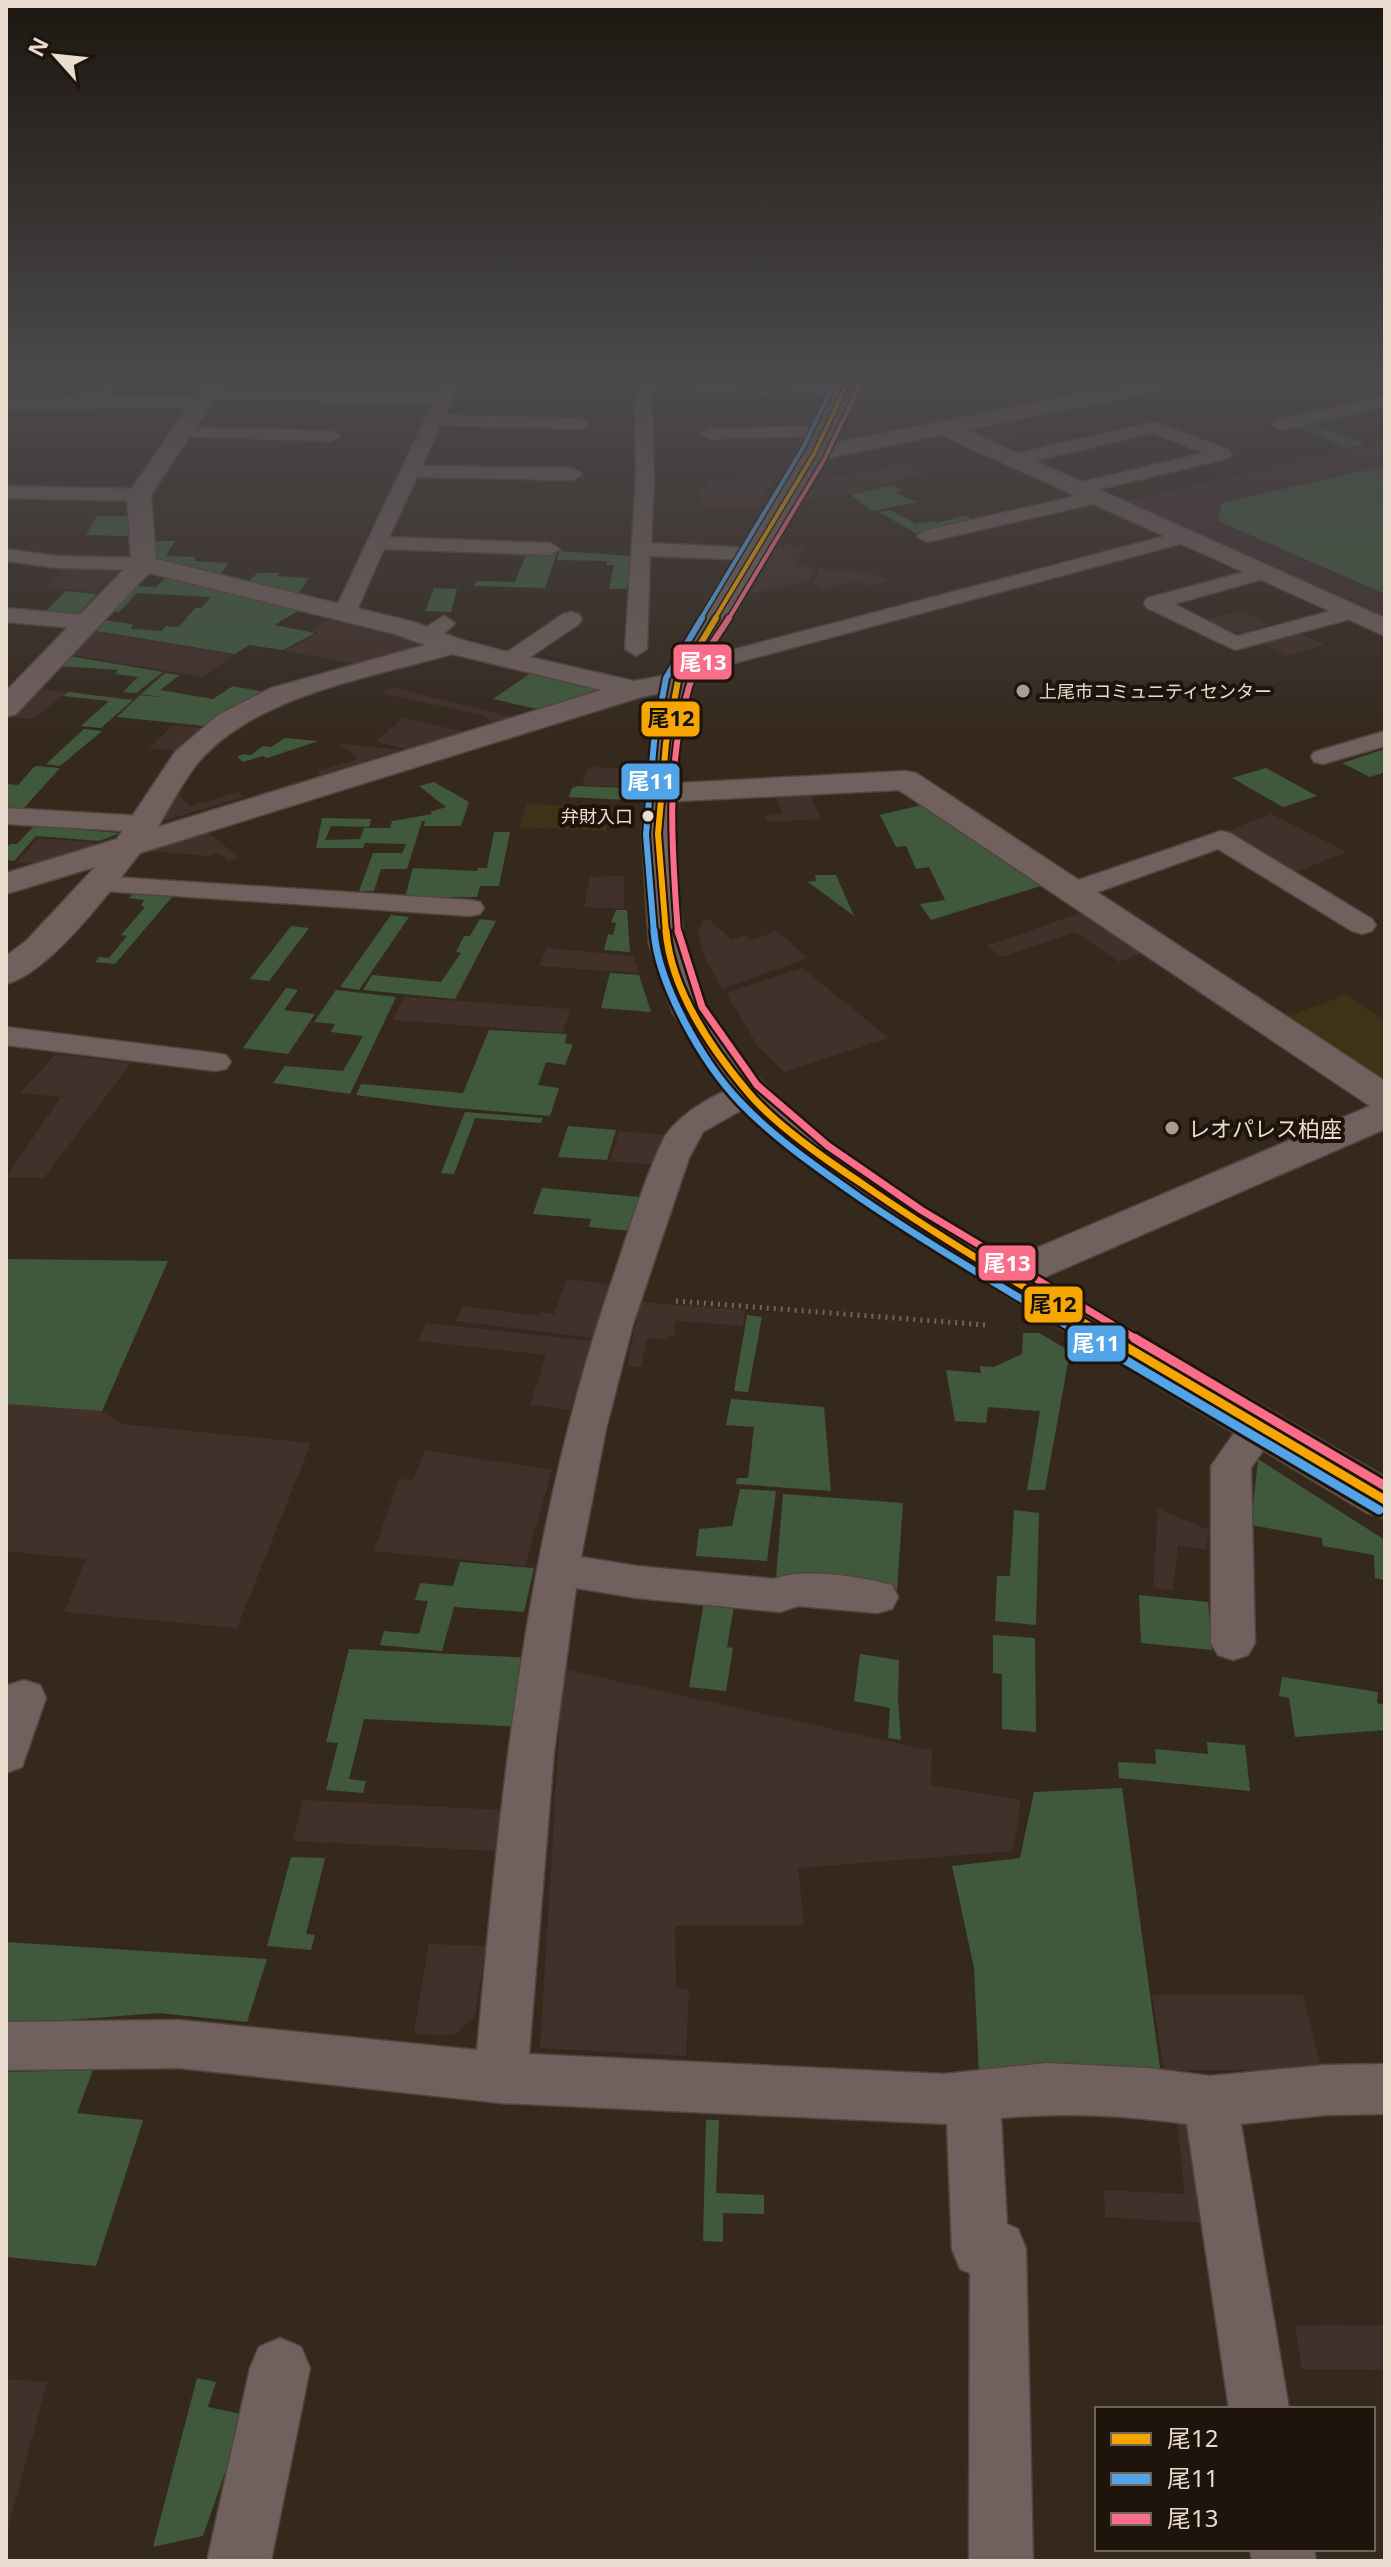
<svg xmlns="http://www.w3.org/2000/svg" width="1391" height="2567" viewBox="0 0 1391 2567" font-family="'Noto Sans','Noto Sans JP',sans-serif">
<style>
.industrial{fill:#42302a}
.education{fill:#422f2f}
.green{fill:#40593d;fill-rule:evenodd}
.sand{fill:#3d3417}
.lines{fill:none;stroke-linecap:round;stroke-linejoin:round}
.lane-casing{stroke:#50463c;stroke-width:3}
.street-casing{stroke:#50463c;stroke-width:3}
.secondary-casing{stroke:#50463c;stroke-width:3}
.path{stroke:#71645f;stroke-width:5;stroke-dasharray:2 5;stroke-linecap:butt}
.lane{fill:#70605e;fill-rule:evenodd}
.street{fill:#70605e;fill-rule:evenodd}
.secondary{fill:#72615e;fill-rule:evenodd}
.bus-1-far3-casing{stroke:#1f140c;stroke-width:7}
.bus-1-far2-casing{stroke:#1f140c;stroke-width:10}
.bus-1-far1-casing{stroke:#1f140c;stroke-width:12}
.bus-1-casing{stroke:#1f140c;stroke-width:15}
.bus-2-far3-casing{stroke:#1f140c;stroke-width:7}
.bus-2-far2-casing{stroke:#1f140c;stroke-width:10}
.bus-2-far1-casing{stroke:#1f140c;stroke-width:12}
.bus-2-casing{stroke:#1f140c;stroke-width:15}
.bus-3-far3-casing{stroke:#1f140c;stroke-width:7}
.bus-3-far2-casing{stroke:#1f140c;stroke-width:10}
.bus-3-far1-casing{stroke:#1f140c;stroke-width:12}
.bus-3-casing{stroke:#1f140c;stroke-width:15}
.bus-1-far3{stroke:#f7a600;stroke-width:4}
.bus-1-far2{stroke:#f7a600;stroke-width:6}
.bus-1-far1{stroke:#f7a600;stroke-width:7}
.bus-1{stroke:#f7a600;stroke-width:9}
.bus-2-far3{stroke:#53a3e8;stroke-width:4}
.bus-2-far2{stroke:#53a3e8;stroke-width:6}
.bus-2-far1{stroke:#53a3e8;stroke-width:7}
.bus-2{stroke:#53a3e8;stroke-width:9}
.bus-3-far3{stroke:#fb6d88;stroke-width:4}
.bus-3-far2{stroke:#fb6d88;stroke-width:6}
.bus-3-far1{stroke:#fb6d88;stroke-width:7}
.bus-3{stroke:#fb6d88;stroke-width:9}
.poi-dot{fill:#ab9d91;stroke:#1f140c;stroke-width:3}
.bus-dot{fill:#eadccf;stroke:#1f140c;stroke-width:3}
.labels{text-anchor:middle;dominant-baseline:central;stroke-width:8;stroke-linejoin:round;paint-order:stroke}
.far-poi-label{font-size:18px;fill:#eadccf;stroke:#1f140c;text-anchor:start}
.far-bus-label{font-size:18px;fill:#eadccf;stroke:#1f140c;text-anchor:end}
.poi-label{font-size:22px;fill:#eadccf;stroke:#1f140c;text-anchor:start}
.line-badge{stroke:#1f140c;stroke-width:3}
.badge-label{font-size:22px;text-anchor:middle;font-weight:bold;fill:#fff}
.pale-badge-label{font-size:22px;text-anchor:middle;font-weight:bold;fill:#111}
</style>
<rect width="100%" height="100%" fill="#35291e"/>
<path class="industrial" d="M1003 422 1029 435 995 443 984 441 966 432 968 428Z
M907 464 927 473 856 493 805 499 819 480Z
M774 479 755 509 699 505 700 485H708V480Z
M778 544 803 547 796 565 816 567 808 582 749 594Z
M69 566 117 567 121 571 98 592 46 588Z
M819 569 874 573 888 581 866 586 857 581 823 589 813 583Z
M1240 611 1270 624 1242 633 1228 631 1206 620Z
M332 617 424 642 423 649 361 665 285 651 318 633 310 630Z
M89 631 234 655 202 677 68 654Z
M1297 632 1325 645 1288 656 1260 643Z
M391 687 510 717 491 722 481 715 382 693Z
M36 688 67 693 32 719 11 717Z
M403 718 466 732 406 749 375 742Z
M173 725 200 728 176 751 149 748Z
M338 743 400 750 320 775 316 772 358 759Z
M588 767 631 768 627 787 582 785Z
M809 791 821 819 767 822 765 816 782 814 774 793Z
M238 792 244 797 155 823 174 795 178 794 191 806Z
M1272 814 1347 852 1296 872 1221 833Z
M207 831 239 858 228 861 218 853 209 856 147 851Z
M38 838 93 842 98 846 39 864 17 862Z
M624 876V909L584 907 590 877Z
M1081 913 1142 953 1119 962 1075 932 1003 957 986 946Z
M708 919 732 940 745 935 751 940 777 931 808 958 722 989 705 958 698 934 702 921Z
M547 948 633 956 639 973 539 966Z
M802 968 889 1038 784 1072 759 1048 726 993Z
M404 997 570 1009 563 1033 393 1020Z
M56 1054 131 1063 44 1178 6 1177 61 1097 20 1093Z
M619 1131 665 1135 658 1165 610 1161Z
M567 1279 610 1284 592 1338 456 1321 462 1306 538 1316 540 1312 554 1314Z
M640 1302 745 1310 743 1326 676 1321 674 1336H669V1339L647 1338 641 1367 627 1366Z
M426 1323 592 1341 571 1410 530 1405 546 1355 418 1341Z
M6 1404 102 1411 123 1424 311 1443 237 1628 64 1612 86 1559 6 1551Z
M425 1450 552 1470 525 1566 374 1551 399 1479 413 1480Z
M1158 1509 1209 1530 1206 1550 1178 1545 1173 1591 1153 1587Z
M563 1669 932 1751 931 1785 1021 1800 1013 1851 798 1868 804 1925 675 1926 676 1987 689 1990 686 2056 540 2048Z
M303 1800 504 1810 497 1851 293 1841Z
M429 1944 486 1946 475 2016 455 2035 414 2034Z
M1152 1995H1303L1322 2070H1164Z
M1177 2122 1190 2123 1204 2223 1105 2217 1104 2190 1185 2194Z
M1295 2325 1385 2326V2370L1302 2369Z
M6 2379 47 2382 6 2536Z"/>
<path class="education" d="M1385 441V618L1122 502Z"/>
<path class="green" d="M66 380H81L78 386H102L106 380H122L109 400H69L76 390H52L56 383Z
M652 380H720V383H739L740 389 789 388V380H833L828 397H692L690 391 651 392Z
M1313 424 1366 443 1346 448 1299 427Z
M1385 466V594L1218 521 1222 503Z
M892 485 903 490 896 493 917 502 872 511 850 495Z
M891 510 916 524 933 521 937 523 965 515 976 521 915 533 879 512Z
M97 516H128V536L86 535Z
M153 541H175L166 556 196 557 194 561 228 563 221 574 158 559Z
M559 551 633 556 627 589H609L614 565H606L607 561 557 560Z
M527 552H557L545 588 474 586 476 581 515 582Z
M257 573H279L278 576 309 578 299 593 248 582Z
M166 578 300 610 274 625 315 633 283 650 249 645 235 654 90 630 130 586 156 587ZM137 593 210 597H211L201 608H195L179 627 166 626 162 631 131 629 133 624 103 620 110 611 119 612Z
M434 588 457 589 451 612 425 611Z
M66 591 97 594 79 613H44Z
M69 656 163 672 136 693 123 692 138 677 115 674 118 670 59 666Z
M165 673 180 675 160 690 213 699 233 686 269 693 236 707 204 726 117 717 140 695 168 698 141 694Z
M531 673 597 687V690L537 709 493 699Z
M68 692 133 700 101 728 81 726 109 701 63 696Z
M84 729 102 731 60 766 46 764Z
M285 738 318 741 267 758 263 756 243 762 237 757 243 754 251 755 263 746 271 747Z
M1385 749V772L1370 777 1342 763Z
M35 766 60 768 22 810 6 809V784L18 785Z
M1266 768 1317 796 1283 807 1232 778Z
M434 782 469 802 461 826H424L425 821H422L407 869H381L374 891H359L373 853H402L406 844 365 843 363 848H316L322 818 371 819 369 827 331 826 325 840 360 839 364 828H390L392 821 432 814 430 812 446 807 419 786Z
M578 786 629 788 626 800 569 797 572 788Z
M921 805 1041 886 931 920 920 904 945 900 929 867 916 869 906 846 896 847 880 815Z
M34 826 120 833 99 841 36 836 14 861 6 860V848L10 844H17Z
M494 832H510L499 886H480L477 897H405L413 868 477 871 478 868H487Z
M815 875H836L854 916 808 882 816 881Z
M134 892 172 897 115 964 95 962 99 957 109 958 127 936 121 935 145 907 141 906 144 900 129 898Z
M616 910H627L630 952 604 950 608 934 613 935 616 923 611 922Z
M391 915 409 917 359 990 340 987Z
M480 919 496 921 455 999 363 990 372 975 441 982 461 953 456 952 464 936H470Z
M291 926 309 928 269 981 250 979Z
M610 973 639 975 651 1012 601 1008Z
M286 988 298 990 284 1010 315 1014 288 1054 243 1048Z
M336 990 396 997 350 1094 273 1083 285 1066 343 1071 363 1036 331 1032 335 1024 314 1022Z
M489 1030 567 1034 565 1043 573 1045 565 1065 546 1062 538 1085 559 1088 550 1116 445 1107 356 1095 361 1084 463 1093Z
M465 1112 543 1118 541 1123 475 1118 454 1174 441 1173Z
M568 1126 616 1130 607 1160 558 1157Z
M542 1188 641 1197 631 1231 589 1227 591 1219 533 1214Z
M6 1259 168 1261 102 1411 6 1404Z
M747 1315 762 1317 748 1392 734 1391Z
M1023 1333H1039L1070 1351 1045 1490H1027L1040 1411 988 1407 986 1423 955 1421 946 1370 981 1373 980 1366 994 1367 1022 1354Z
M731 1399 824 1407 831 1491 736 1484 737 1478H748L754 1427 726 1425Z
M1258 1459 1385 1540V1595L1384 1580 1375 1578 1374 1555 1323 1546 1322 1538 1251 1525Z
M740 1489 776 1491 767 1561 696 1556 699 1529 732 1526Z
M783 1494 903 1503 897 1590 776 1578Z
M1014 1510 1039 1513 1036 1625 995 1621 997 1576H1010Z
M460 1562 534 1568 524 1612 454 1607 442 1651 380 1645 384 1631 419 1634 428 1601 415 1600 420 1583 453 1586Z
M1139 1595 1208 1602 1212 1650 1141 1643Z
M704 1602 734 1606 727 1647 733 1648 726 1691 689 1687Z
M993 1635 1035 1638 1036 1732 1002 1729V1674L993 1673Z
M349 1649 534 1658 524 1727 364 1719 349 1779 366 1781 363 1793 326 1790 338 1743 326 1742Z
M860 1654 899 1660 898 1700 901 1740 888 1738 890 1708 854 1701Z
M1282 1677 1378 1692 1377 1703 1385 1705V1730L1295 1737 1289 1698 1279 1696Z
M1207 1742 1245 1745 1250 1791 1119 1778 1118 1762 1156 1764 1155 1749 1208 1754Z
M1122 1788 1160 2068 979 2075 974 1968 952 1866 1020 1858 1034 1792Z
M291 1857 325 1858 306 1934 315 1935 311 1950 267 1946Z
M6 1942 267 1959 247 2022 158 2013 6 2025Z
M93 2070 77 2113 143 2120 96 2266 6 2257V2072Z
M706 2120H719L716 2193 764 2195V2214L723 2213V2242L703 2241Z
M197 2378 216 2382 208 2407 245 2415 203 2536 153 2547Z"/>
<path class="sand" d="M527 804 613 808 606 831 519 827Z
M1345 995 1385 1020V1083L1287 1017Z"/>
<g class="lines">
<defs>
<path id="lane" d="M444 380H460L445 415 580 419 589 424 580 429 440 425 422 466 573 468 582 474 573 480 417 477 389 537 550 543 560 549 550 555 384 549 356 612 345 618 334 612 433 402 208 399 207 406 201 407 6 409V399L200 397 201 390 207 389 438 392Z
M635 380H651L654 479 651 543 754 548 764 554 754 560 650 556 647 649 636 656 625 649 636 479Z
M1385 396V406L1281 430 1272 425 1275 421Z
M1155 422 1229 450 1232 454 1229 458 1080 494 1070 488 1073 484 1204 453 1153 433 1016 465 1007 459 1009 455Z
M824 426 833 431 830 435 710 439 701 434 710 429Z
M179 427 331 431 340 436 331 441 173 436 170 432 173 428Z
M6 486 139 489 149 495 139 501 6 498Z
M1099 491 1109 497 1106 501 927 542 917 536 927 530Z
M1184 531 1191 533 1194 537 1191 541 683 677 675 675 672 670 675 665Z
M6 549 57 556 144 558 154 564 144 570 57 568 6 561Z
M1263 567 1270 569 1273 573 1270 577 1174 604 1237 636 1350 606 1361 612 1358 617 1235 650 1147 608 1144 603 1147 598Z
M6 608 85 615 96 622 85 629 6 622Z
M571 612 579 614 582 619 579 624 517 666H501L498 661 501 656 563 614Z
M444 616 455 623C446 634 430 644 415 641L412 636Z
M1385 731V746L1323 764 1314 762 1311 757 1314 752Z
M6 808 143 816 152 818 156 824 152 830 143 832 6 824Z
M1221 831 1230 833 1372 919 1376 925 1372 931 1362 934 1352 931 1218 849 1081 898 1071 900 1061 898 1057 892 1061 886Z
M98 876 470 900 480 902 484 908 480 914 470 916 88 890 84 884 88 878Z
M6 1027 215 1053 226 1055 231 1062 226 1069 215 1071 6 1045Z
M748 1083 759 1086 764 1093 759 1100 703 1132 689 1158 633 1324 606 1429 581 1557 637 1566 774 1579C801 1567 864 1577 892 1585L898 1597 892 1609 877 1613 798 1606 780 1612 637 1598 576 1588 554 1752 529 2054 944 2074 1047 2063 1147 2068 1210 2076 1326 2065 1385 2064V2114L1326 2115 1241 2124 1289 2409H1229L1187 2124C1125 2115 1063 2112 1001 2118L1007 2224 1018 2229 1026 2249 1033 2561H969L970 2273 960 2269 952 2249 947 2124 501 2103 179 2068 6 2070V2022L179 2020 477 2050C501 1788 527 1523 615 1272 630 1227 644 1179 665 1136 683 1111 718 1091 748 1083Z
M1260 1412 1274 1416 1280 1426 1251 1468 1255 1643 1248 1655 1233 1660 1218 1655 1211 1643V1466L1246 1416Z
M24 1680 40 1685 46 1698 22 1767 6 1773V1689L8 1685Z
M280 2338 301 2347 310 2368 271 2561H207L250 2368 259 2347Z
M1250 2549H1314L1316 2561H1252Z"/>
<path id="street" d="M207 380H227L151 495 156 559 414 622 462 640 512 653 634 681 678 673 688 675 692 681 688 687 641 697 140 853C112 889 50 973 6 984V956L26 941 95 867 6 894V873L117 839 175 752 218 715 271 688 425 645 395 634 149 573 16 714 6 717V691L131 562 127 495ZM452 654 602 690 158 827C170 806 182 783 197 764 254 695 370 678 452 654Z
M1151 380H1191L1181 386 966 430 1385 618V636L941 435 814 461 803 454 814 447Z
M1359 380H1385V392L1362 384Z
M905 771 916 773 1385 1081V1129L1022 1287 1007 1291 992 1287 985 1277 992 1267 1370 1106 899 790 660 802 649 800 644 793 649 786 660 784Z"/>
<path id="secondary" d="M839 380H859C825 454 785 523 744 593 729 617 698 660 691 685 668 774 665 931 710 1013 778 1137 969 1236 1090 1306 1188 1363 1287 1420 1385 1477V1518L1367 1513 992 1287 899 1229 807 1165 734 1101 673 1013 649 944 642 834 651 743 664 681 803 454Z"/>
</defs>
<use href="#lane" class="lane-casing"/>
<use href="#street" class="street-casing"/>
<use href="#secondary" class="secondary-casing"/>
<path class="path" d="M676 1301 986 1325"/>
<use href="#lane" class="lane"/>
<use href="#street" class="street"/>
<use href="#secondary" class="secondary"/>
<defs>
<path id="bus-1-far3" d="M714 620 814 454 849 380"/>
<path id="bus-1-far2" d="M666 933 658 834 666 743 678 681 716 618"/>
<path id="bus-1-far1" d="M666 931C671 989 710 1047 747 1091 773 1123 826 1160 861 1183 943 1240 1029 1290 1114 1340"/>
<path id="bus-1" d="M1111 1338 1385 1500"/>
<path id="bus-2-far3" d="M700 620 803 448 836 380"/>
<path id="bus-2-far2" d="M654 933 646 835 654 742 666 678 702 618"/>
<path id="bus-2-far1" d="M654 931C658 985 703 1063 740 1102 774 1138 818 1168 859 1197 934 1248 1013 1294 1091 1340"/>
<path id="bus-2" d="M1088 1338 1379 1510"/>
<path id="bus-3-far3" d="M728 620 824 460 860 385"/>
<path id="bus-3-far2" d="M678 933C672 852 665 766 689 687 696 664 716 639 729 618"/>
<path id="bus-3-far1" d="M678 931 702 1007 757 1085 828 1146 921 1210 1138 1340"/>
<path id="bus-3" d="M1134 1338 1385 1486"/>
</defs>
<use href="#bus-1-far3" class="bus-1-far3-casing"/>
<use href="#bus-1-far2" class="bus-1-far2-casing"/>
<use href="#bus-1-far1" class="bus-1-far1-casing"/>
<use href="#bus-1" class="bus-1-casing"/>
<use href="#bus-2-far3" class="bus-2-far3-casing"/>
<use href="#bus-2-far2" class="bus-2-far2-casing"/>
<use href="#bus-2-far1" class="bus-2-far1-casing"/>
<use href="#bus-2" class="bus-2-casing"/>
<use href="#bus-3-far3" class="bus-3-far3-casing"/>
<use href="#bus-3-far2" class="bus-3-far2-casing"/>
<use href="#bus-3-far1" class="bus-3-far1-casing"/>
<use href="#bus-3" class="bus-3-casing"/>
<use href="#bus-1-far3" class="bus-1-far3"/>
<use href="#bus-1-far2" class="bus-1-far2"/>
<use href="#bus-1-far1" class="bus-1-far1"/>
<use href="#bus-1" class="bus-1"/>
<use href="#bus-2-far3" class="bus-2-far3"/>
<use href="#bus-2-far2" class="bus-2-far2"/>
<use href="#bus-2-far1" class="bus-2-far1"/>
<use href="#bus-2" class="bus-2"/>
<use href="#bus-3-far3" class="bus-3-far3"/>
<use href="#bus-3-far2" class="bus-3-far2"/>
<use href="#bus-3-far1" class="bus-3-far1"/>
<use href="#bus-3" class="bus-3"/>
</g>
<linearGradient id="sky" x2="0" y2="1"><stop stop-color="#1d1710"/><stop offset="0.51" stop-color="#4b494c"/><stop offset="1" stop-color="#4b494c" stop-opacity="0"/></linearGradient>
<rect width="1391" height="739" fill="url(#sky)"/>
<g class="poi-dot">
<circle cx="1023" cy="691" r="8"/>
<circle cx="1172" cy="1128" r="8"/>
</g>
<circle class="bus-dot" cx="648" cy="816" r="7"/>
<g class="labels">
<g class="far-poi-label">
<text x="1039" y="691">上尾市コミュニティセンター</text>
</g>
<g class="far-bus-label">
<text x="633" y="816">弁財入口</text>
</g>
<g class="poi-label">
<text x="1188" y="1128">レオパレス柏座</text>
</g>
</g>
<g class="line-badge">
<rect x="672" y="643" width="61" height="38" rx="8" fill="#fb6d88"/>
<rect x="640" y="700" width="61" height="38" rx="8" fill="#f7a600"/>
<rect x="620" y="762" width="61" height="39" rx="8" fill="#53a3e8"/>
<rect x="977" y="1244" width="60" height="38" rx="8" fill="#fb6d88"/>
<rect x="1023" y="1285" width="61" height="39" rx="8" fill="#f7a600"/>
<rect x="1066" y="1324" width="61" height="39" rx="8" fill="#53a3e8"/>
</g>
<g class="badge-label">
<text x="703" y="670">尾13</text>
<text x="651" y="789">尾11</text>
<text x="1007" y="1271">尾13</text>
<text x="1096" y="1351">尾11</text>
</g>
<g class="pale-badge-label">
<text x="671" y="726">尾12</text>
<text x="1053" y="1312">尾12</text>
</g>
<rect width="1391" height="2567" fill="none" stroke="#eadccf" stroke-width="16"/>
<rect x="1095" y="2407" width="280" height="144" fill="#1f140c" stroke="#70645a" stroke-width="2"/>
<rect x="1111" y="2433" width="40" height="12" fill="#f7a600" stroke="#70645a" stroke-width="2"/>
<text x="1167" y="2447" font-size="24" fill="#eadccf">尾12</text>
<rect x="1111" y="2473" width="40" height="12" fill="#53a3e8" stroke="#70645a" stroke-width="2"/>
<text x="1167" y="2487" font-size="24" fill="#eadccf">尾11</text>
<rect x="1111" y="2513" width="40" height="12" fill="#fb6d88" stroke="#70645a" stroke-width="2"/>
<text x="1167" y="2527" font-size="24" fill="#eadccf">尾13</text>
<g transform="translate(56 56) rotate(297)" stroke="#1f140c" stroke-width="6" paint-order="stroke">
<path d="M0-6L14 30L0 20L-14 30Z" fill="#eadccf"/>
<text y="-12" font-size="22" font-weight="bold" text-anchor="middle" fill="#eadccf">N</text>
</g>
</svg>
